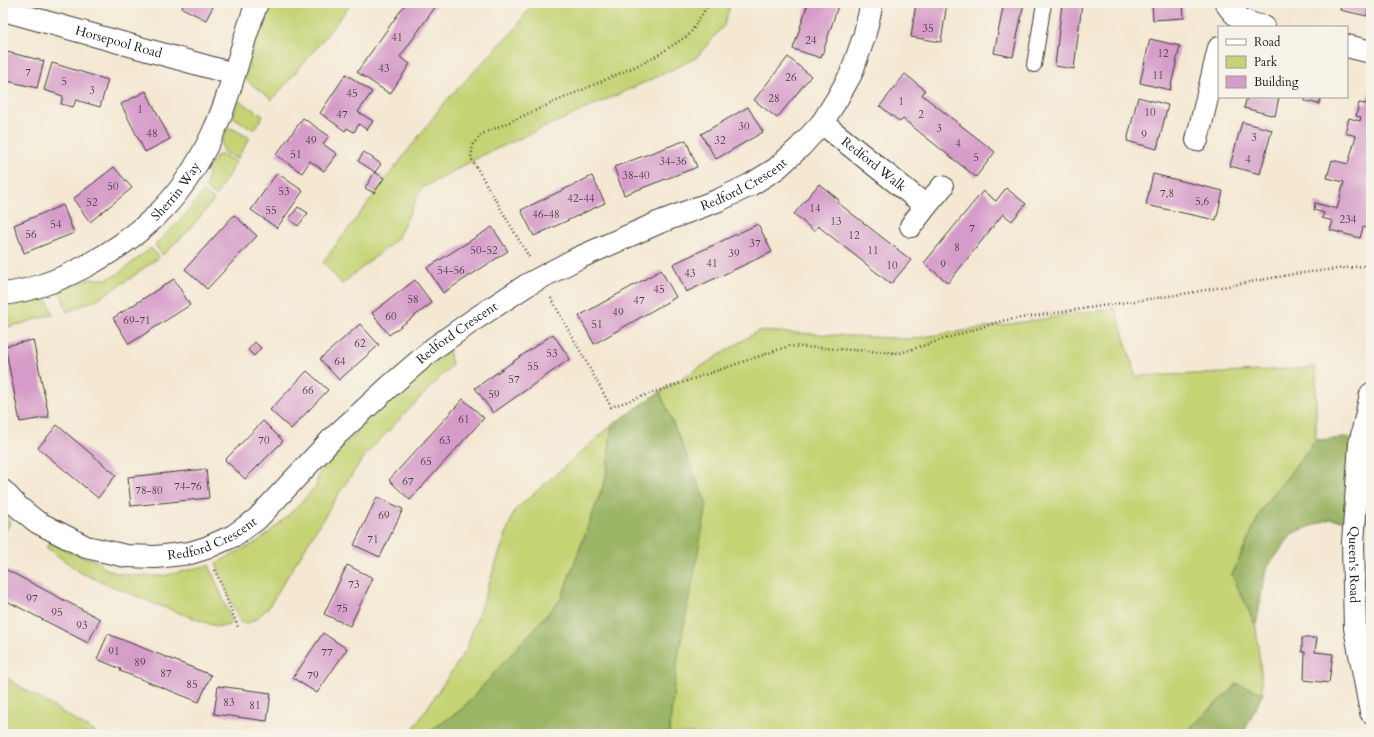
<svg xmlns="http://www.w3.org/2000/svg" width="1374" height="737" viewBox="0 0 1374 737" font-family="Cardo,serif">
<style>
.green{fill:#c5d375;stroke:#707848}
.forest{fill:#9cb566;stroke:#5c6841}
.building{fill:#d69cc9}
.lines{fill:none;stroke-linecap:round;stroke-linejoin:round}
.service-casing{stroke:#3c3b37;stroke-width:16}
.minor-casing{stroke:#3c3b37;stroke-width:24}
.path{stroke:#3c3b37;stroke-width:2.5;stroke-dasharray:1 3;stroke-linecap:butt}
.service{stroke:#fff;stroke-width:14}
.minor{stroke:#fff;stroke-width:22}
.labels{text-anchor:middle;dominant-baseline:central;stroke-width:3;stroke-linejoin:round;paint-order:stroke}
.number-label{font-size:11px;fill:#4a3c47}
.street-label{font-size:13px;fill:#1c1c1c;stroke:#f7f3e8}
</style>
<rect width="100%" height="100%" fill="#f7f3e8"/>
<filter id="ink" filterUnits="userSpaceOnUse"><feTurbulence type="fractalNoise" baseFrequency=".025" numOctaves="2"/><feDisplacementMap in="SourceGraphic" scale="8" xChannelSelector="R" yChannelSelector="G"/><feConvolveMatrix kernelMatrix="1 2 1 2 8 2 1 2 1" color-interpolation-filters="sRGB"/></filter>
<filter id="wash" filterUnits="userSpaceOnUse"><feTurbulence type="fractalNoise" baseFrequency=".012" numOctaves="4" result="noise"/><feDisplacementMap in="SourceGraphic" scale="16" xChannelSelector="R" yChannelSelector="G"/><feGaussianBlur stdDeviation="0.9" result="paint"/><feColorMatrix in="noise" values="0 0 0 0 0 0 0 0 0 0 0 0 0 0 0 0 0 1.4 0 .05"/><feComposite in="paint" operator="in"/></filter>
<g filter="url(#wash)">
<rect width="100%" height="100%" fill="#f4e8d3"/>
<path class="green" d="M278 3H352L313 52 272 100 245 79 262 12 276 6Z
M533 3H731L724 25 696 58 659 76 483 155 422 188 397 239 342 284 323 262 444 103 516 28Z
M238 100 263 116 254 130 233 117Z
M229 127 250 138 237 159 224 152 221 144Z
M217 155H223L236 162 216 196 206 189 208 169Z
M203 192 214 200 187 232 163 255 155 245 186 214Z
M151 248 159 257 131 278 99 298 67 312 60 291 88 279H106L118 274Z
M45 295 53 314 24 323 3 328V304Z
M1115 308 1136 376 1226 373 1316 367V440L1262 509 1232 575 1256 626 1263 693 1237 684 1184 734H669L676 668 660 392 758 331 910 339Z
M449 349 452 365 367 453 339 493 268 608 256 619 246 624 240 622 216 563 257 542 272 530 296 508 316 486 319 473 365 422Z
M612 425 606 478 561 599 462 709 426 734H410L466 650 514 511Z
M3 512 10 523 3 536Z
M50 542 71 553 97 561 104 568 116 573 137 576H163L209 565 232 621C229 628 221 626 215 626L155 604 81 573 46 547Z
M3 676 98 734H3Z"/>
<path class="forest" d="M660 392 707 505 676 668 669 734H426L462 709 561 599 606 478 612 425Z
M1371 436V522L1330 519 1293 533 1266 569 1256 626 1232 575 1262 509 1316 440Z
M1237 684 1263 693 1243 734H1184Z"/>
<g id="blocks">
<path class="building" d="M184 3H215L206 20 182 8Z
M406 3H438L400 57 410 64 390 94 357 72Z
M808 3H828L838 6 821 58 793 49Z
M916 3H947L941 42 911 37Z
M1004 3H1024L1013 57 994 53Z
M1062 3H1082L1074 69 1055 66Z
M1152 3H1183L1184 18 1153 20Z
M1341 3H1369L1367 16 1340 10Z
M1150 39 1180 46 1170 90 1140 83Z
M3 51 44 61 37 88 3 80Z
M788 57 811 76 777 118 754 100Z
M52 63 108 80 100 107 76 100 73 107 61 104 63 96 44 90Z
M346 74 372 92 358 112 373 121 367 130 359 124 354 132 347 128 345 131 320 113Z
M905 74 925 90 922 95 995 152 976 177 903 119 900 122 880 106Z
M1371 86V199L1368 209 1371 210 1366 228 1363 227 1360 238 1330 230 1333 221 1322 218 1324 213 1314 210 1315 203 1337 209 1344 182 1327 178 1332 160 1348 164 1356 136 1345 133 1349 118 1360 121 1361 117 1356 116 1359 103 1366 104Z
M146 91 170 139 145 152 121 104Z
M1138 97 1168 105 1157 149 1127 141Z
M1247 97H1279L1275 116 1244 108Z
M1306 97H1321L1319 104 1305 101Z
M748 107 763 132 716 159 701 134Z
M303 118 329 136 323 144 337 154 324 171 310 161 302 173 276 155Z
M1242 122 1272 130 1260 174 1230 166Z
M686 140 697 167 624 195 614 167Z
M364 152 381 164 375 172 358 161Z
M114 167 132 188 90 222 73 199Z
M375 172 384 178 374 193 365 188Z
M277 173 303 191 277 228 251 210Z
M1153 174 1223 191 1216 220 1146 205Z
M592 176 605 203 534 236 521 210Z
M819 184 839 200 837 202 911 260 891 284 818 226 814 231 794 214Z
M1006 188 1026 204 1012 221 1003 214 948 283 924 263 983 191 996 201Z
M63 205 74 233 24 253 14 225Z
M298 207 308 213 298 226 289 219Z
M234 215 257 236 207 289 185 269Z
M758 224 772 252 686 292 673 264Z
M492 227 508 251 443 293 427 268Z
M661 270 676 297 594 344 579 316Z
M174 279 190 305 129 344 113 318Z
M415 280 432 303 389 335 372 313Z
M360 324 379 345 339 380 320 359Z
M553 334 570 359 493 413 475 388Z
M33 340 49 417 20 422 5 346Z
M255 342 261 348 254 356 248 350Z
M307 371 328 390 291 429 270 410Z
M463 399 484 418 410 500 389 480Z
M263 421 283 441 245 479 225 460Z
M57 425 116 475 98 498 38 448Z
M206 469 209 498 131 506 128 477Z
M377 497 403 509 380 557 354 545Z
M347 565 373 578 350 626 324 614Z
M3 568 100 619 88 643 3 599Z
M323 633 347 649 317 693 293 678Z
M108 634 211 675 199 702 120 671 121 669 97 659Z
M1302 638H1317L1315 652 1333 654 1329 683 1304 680 1305 652H1302Z
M218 686 271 693 267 721 214 714Z"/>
</g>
</g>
<g filter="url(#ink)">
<use href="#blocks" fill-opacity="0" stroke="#3c3b37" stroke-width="1"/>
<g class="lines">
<defs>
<path id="service" d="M1034 65 1044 3"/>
<g id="minor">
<path d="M1226 3C1236 19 1246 23 1264 27"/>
<path id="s1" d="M3 10 234 74"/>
<path d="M1347 46 1371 52"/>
<path id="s2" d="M822 123 926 206"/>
<path d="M1197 140 1219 48"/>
<path d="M911 226 926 206 942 187"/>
<path id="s3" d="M3 294C56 288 117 253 155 217 179 194 198 165 212 135 232 93 240 47 257 3"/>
<path id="s4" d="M1371 394 1360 444 1353 543 1355 628 1371 712"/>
<path id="s5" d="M3 491 17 506 37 522 86 547 126 556 156 557 190 553 206 548 233 536 257 519 332 439 390 386 434 348 475 319 527 285 576 259 660 222 719 200 750 185 776 169 800 147 822 123 837 99 851 74 864 37 872 3"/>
</g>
</defs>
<use href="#service" class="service-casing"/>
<use href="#minor" class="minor-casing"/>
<path class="path" d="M529 257 471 158 473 144 482 134 650 60 690 34 709 3
M551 298 611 407 789 346 900 353 1001 321 1189 293 1294 274 1371 265
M215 570 238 627"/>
<use href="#service" class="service"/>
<use href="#minor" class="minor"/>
</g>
</g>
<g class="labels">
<g class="number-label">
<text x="928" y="28">35</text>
<text x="397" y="37">41</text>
<text x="811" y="40">24</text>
<text x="1163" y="53">12</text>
<text x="384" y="68">43</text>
<text x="28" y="72">7</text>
<text x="1158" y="75">11</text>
<text x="791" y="77">26</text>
<text x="64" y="81">5</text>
<text x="92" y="90">3</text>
<text x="352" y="93">45</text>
<text x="774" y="98">28</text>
<text x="901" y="101">1</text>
<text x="140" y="109">1</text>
<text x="1150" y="112">10</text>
<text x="342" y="114">47</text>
<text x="921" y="114">2</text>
<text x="744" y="126">30</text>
<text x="939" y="128">3</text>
<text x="152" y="133">48</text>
<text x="1144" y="134">9</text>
<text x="1254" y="137">3</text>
<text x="311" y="140">49</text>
<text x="720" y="140">32</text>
<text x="958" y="143">4</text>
<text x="296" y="154">51</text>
<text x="976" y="157">5</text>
<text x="1248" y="159">4</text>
<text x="673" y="161">34-36</text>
<text x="636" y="175">38-40</text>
<text x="113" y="186">50</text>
<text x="284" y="191">53</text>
<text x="1167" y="193">7,8</text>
<text x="581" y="198">42-44</text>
<text x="1202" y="201">5,6</text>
<text x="92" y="202">52</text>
<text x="815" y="208">14</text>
<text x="271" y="210">55</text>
<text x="546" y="214">46-48</text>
<text x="1348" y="219">234</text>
<text x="836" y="221">13</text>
<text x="56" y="224">54</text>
<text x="972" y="228">7</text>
<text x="31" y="234">56</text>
<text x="854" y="235">12</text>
<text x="755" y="243">37</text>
<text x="957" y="247">8</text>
<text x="484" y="250">50-52</text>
<text x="873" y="250">11</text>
<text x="734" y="253">39</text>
<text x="712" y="263">41</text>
<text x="943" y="264">9</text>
<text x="892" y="265">10</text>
<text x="451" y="270">54-56</text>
<text x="690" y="273">43</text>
<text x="659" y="289">45</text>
<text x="413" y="299">58</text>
<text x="639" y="300">47</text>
<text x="618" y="312">49</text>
<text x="391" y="316">60</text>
<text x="137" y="320">69-71</text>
<text x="597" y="324">51</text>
<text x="360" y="343">62</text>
<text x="552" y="353">53</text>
<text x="340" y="361">64</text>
<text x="533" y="366">55</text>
<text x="514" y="379">57</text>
<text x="308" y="390">66</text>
<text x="494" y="394">59</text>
<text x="464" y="419">61</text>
<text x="264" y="440">70</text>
<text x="445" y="440">63</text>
<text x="426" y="461">65</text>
<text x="408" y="481">67</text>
<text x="188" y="486">74-76</text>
<text x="149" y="490">78-80</text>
<text x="384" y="515">69</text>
<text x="373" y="539">71</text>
<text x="354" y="584">73</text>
<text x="32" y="598">97</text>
<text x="342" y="608">75</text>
<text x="57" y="612">95</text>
<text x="82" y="625">93</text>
<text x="114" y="651">91</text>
<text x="327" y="652">77</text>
<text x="140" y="662">89</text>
<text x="166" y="673">87</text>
<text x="313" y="675">79</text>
<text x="192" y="684">85</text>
<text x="229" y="702">83</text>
<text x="255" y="705">81</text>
</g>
<g class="street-label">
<text stroke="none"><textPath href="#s1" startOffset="120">Horsepool Road</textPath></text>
<text stroke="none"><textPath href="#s2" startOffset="66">Redford Walk</textPath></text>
<text stroke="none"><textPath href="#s5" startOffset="880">Redford Crescent</textPath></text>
<text stroke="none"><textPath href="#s3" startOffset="206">Sherrin Way</textPath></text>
<text stroke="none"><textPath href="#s5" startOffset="556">Redford Crescent</textPath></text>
<text stroke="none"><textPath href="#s5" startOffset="232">Redford Crescent</textPath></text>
<text stroke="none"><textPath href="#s4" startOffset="172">Queen's Road</textPath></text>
</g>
</g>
<rect width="1374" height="737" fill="none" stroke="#f7f3e8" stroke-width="16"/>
<rect x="1218" y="26" width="130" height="72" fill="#f7f3e8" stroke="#9f9d96"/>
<rect x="1226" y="39" width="20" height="6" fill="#ffffff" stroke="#9f9d96"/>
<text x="1254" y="46" font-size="12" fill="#1c1c1c">Road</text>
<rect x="1226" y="56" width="20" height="12" fill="#c5d375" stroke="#9f9d96"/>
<text x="1254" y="66" font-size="12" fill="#1c1c1c">Park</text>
<rect x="1226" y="76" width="20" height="12" fill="#d69cc9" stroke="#9f9d96"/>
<text x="1254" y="86" font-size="12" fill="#1c1c1c">Building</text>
</svg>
